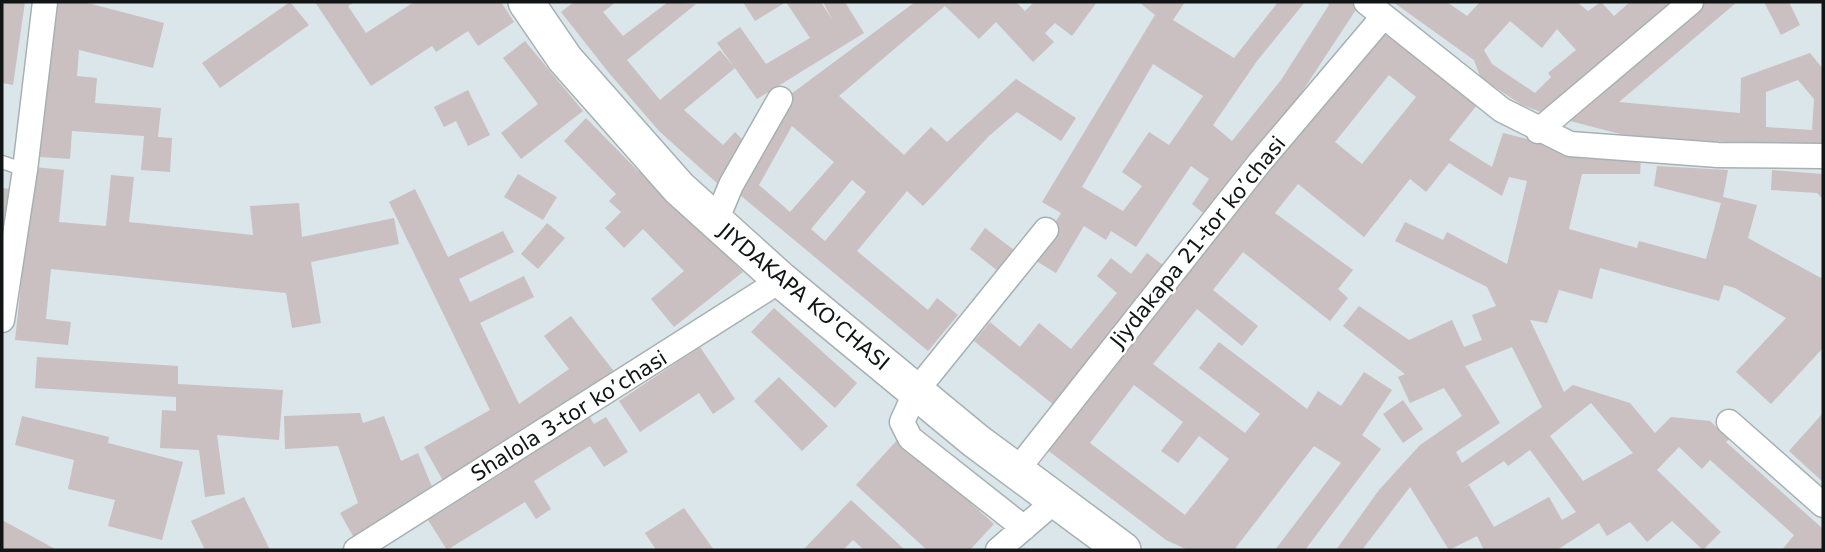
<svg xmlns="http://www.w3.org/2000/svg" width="1825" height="552" viewBox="0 0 1825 552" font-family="'DejaVu Sans',sans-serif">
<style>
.building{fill:#cabfc1;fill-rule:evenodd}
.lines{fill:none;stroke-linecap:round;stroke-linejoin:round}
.lane-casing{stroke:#a6b1b4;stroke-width:15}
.street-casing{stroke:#a6b1b4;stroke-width:27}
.secondary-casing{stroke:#a6b1b4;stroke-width:38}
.lane{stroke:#fff;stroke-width:12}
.street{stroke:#fff;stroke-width:24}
.secondary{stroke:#fff;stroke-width:35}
.labels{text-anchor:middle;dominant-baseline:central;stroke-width:5;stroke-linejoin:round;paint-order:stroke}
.street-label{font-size:21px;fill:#111516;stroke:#fff}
</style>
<rect width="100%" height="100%" fill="#dae6e9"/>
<path class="building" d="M3 2H25L13 85 2 83Z
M53 2H84L164 23 153 68 79 50 77 76 97 78 95 103 161 108 158 137 172 138 170 172 141 170 144 136 72 131 70 159 39 157Z
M290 2 309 25 220 88 202 63Z
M315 2H355L348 6 366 33 414 2H501L514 22 478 46 468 31 436 52 432 46 371 86Z
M574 2H616L603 12 623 36 668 2 696 4 627 60 660 100 720 50 735 68 684 110 723 145 735 132 750 147 718 184 659 131 609 73 561 12Z
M743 2H821L833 21 823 2H845L864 33 757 99 717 43 740 27 766 64 810 38 786 2 755 21Z
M915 2H1016L1025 11 1034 2H1097L1072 36 1055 23 1045 33 1054 42 1033 62 996 22 979 39 945 6 839 96 904 155 931 127 947 142 1016 79 1076 118 1061 141 1017 112 989 136 923 206 907 191 857 251 928 310 937 298 958 315 928 351 734 190 783 100ZM792 126 834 162 790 212 759 185ZM852 180 866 192 825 241 811 229Z
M1139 2H1185L1173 20 1234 58 1278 2H1305L1257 61 1213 125 1232 141 1281 80 1329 5 1326 2H1356L1359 5 1300 95 1238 171 1207 216 1192 204 1209 179 1191 166 1136 247 1111 231 1106 240 1084 226 1056 273 1033 259 1061 213 1042 202 1155 15ZM1153 64 1203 96 1169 145 1149 132 1122 172 1142 186 1123 211 1082 187Z
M1393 2H1447L1467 16 1480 2H1577L1588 11 1601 2 1614 16 1630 2H1676L1546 114 1522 105 1493 86 1480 76 1474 60ZM1510 21 1542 48 1557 29 1576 50 1548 73 1551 77 1535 93 1492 64 1484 50Z
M1696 2H1737L1619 102 1740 113 1741 78 1810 53 1823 69V147L1632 137 1566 120ZM1798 80 1814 99 1812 130 1766 127V92Z
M1764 2H1789L1800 25 1781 35Z
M1387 29 1477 105 1449 140 1492 167 1503 133 1567 149 1641 157 1640 174H1582L1569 229 1637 248 1639 241 1706 259 1721 203 1654 186 1657 166 1728 170 1723 197 1757 205 1748 238 1821 278 1823 275V348L1771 404 1736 372 1786 318 1735 288 1724 285 1719 301 1600 268 1592 299 1559 290 1547 323 1530 320 1564 392 1573 385 1630 403 1655 433 1671 417 1710 421 1729 439 1726 442 1823 529V550H1782L1794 535 1710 460 1702 469 1679 447 1657 470 1721 532 1703 550 1672 521 1647 542 1630 522 1607 536 1599 523 1557 550H1484L1477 536 1449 550 1410 487 1362 550H1336L1379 490 1420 445 1462 416 1444 388 1410 403 1398 377 1405 374 1343 326 1359 306 1409 340 1452 320 1464 347 1482 340 1472 315 1496 306 1487 287 1395 241 1405 222 1443 240 1447 232 1507 264 1527 181 1509 177 1502 196 1449 163 1426 192 1410 179 1364 237 1298 184 1275 213 1353 270 1338 289 1348 298 1330 321 1243 252 1213 290 1258 326 1242 346 1197 309 1153 364 1245 433 1260 414 1199 368 1219 342 1307 409 1318 391 1341 406 1364 372 1392 390 1362 435 1381 449 1305 550H1275L1341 463 1314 446 1234 550H1188L1166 540 1046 449 1291 140ZM1389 75 1416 97 1362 164 1335 142ZM1512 347 1542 407 1462 463 1456 452 1500 423 1465 366ZM1134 385 1183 422 1161 451 1178 463 1199 436 1229 459 1185 515 1090 443ZM1591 403 1633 453 1583 481 1550 436ZM1530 450 1576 512 1562 520 1549 497 1494 527 1469 485 1462 489 1504 461 1508 466Z
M525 41 583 111 521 159 501 133 538 104 503 58Z
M468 90 490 135 468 146 456 121 444 127 434 107Z
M586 118 639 172 642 169 743 272 674 327 651 299 684 271 643 229 624 248 605 228 621 212 609 201 616 194 564 141Z
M34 167 64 170 59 222 106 226 111 175 134 177 129 222 253 235 250 206 299 203 302 237 394 218 399 244 311 262 321 323 292 328 286 293 51 269 46 319 71 322 68 345 15 340Z
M1772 170 1823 174V199L1817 193 1771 190Z
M518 174 557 197 543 220 504 197Z
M2 188 9 189 3 226H2Z
M415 189 448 257 503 231 514 252 459 279 470 302 524 276 534 297 480 323 519 404 569 369 544 336 571 316 616 374 446 486 424 447 490 410 389 202Z
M547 223 565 238 538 269 521 254Z
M985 228 1014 250 998 271 970 249Z
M1147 253 1164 266 1054 405 974 341 990 322 1020 347 1039 323 1071 349 1117 293 1097 276 1111 258 1131 274Z
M774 308 857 383 835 408 751 332Z
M700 347 735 399 713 414 699 393 640 432 619 401Z
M37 357 178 366V384L283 390 279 440 217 435 225 494 205 497 199 450 160 448 162 410 176 411V397L35 388Z
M779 377 828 426 802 451 754 401Z
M1403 400 1423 429 1403 443 1383 414Z
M586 411 594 424 606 417 628 452 604 467 590 446 534 481 551 509 536 519 525 502 447 550 428 520 506 471 502 465Z
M360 413 363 423 384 416 401 461 418 453 435 494 357 543 340 513 358 503 338 446 285 449 284 416Z
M1823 413V482L1789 451Z
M22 416 109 437 108 443 183 462 162 540 108 526 115 500 68 489 74 460 15 445Z
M899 438 994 524 970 550H927L856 485Z
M244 497 270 550H205L191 521Z
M851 500 905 550H864L853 540 843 550H803Z
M684 508 714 550H656L645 533Z
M2 520 57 550H2Z"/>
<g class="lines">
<defs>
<path id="lane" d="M2 162 25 170"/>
<path id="street" d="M1366 2 1502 110 1570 144 1718 155 1823 156
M1538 131 1691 2
M716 221 731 185 780 99
M2 320 25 170 45 2
M1729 422 1823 505
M1017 470 1260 162 1383 17
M1024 528 910 438 902 422 916 391 1046 230
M356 550 781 280
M998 550 1055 501"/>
<path id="secondary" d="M526 2 565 59 679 188 781 280 976 441 1123 550"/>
</defs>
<use href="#lane" class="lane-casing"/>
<use href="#street" class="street-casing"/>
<use href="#secondary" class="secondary-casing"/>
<use href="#lane" class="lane"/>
<use href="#street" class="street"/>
<use href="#secondary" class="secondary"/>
</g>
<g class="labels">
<g class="street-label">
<text transform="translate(1198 242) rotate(-51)">Jiydakapa 21-tor koʼchasi</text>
<text transform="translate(804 297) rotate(40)">JIYDAKAPA KO'CHASI</text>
<text transform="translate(569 416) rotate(-32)">Shalola 3-tor koʼchasi</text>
</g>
</g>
<rect width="1825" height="552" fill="none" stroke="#111516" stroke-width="7"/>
</svg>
